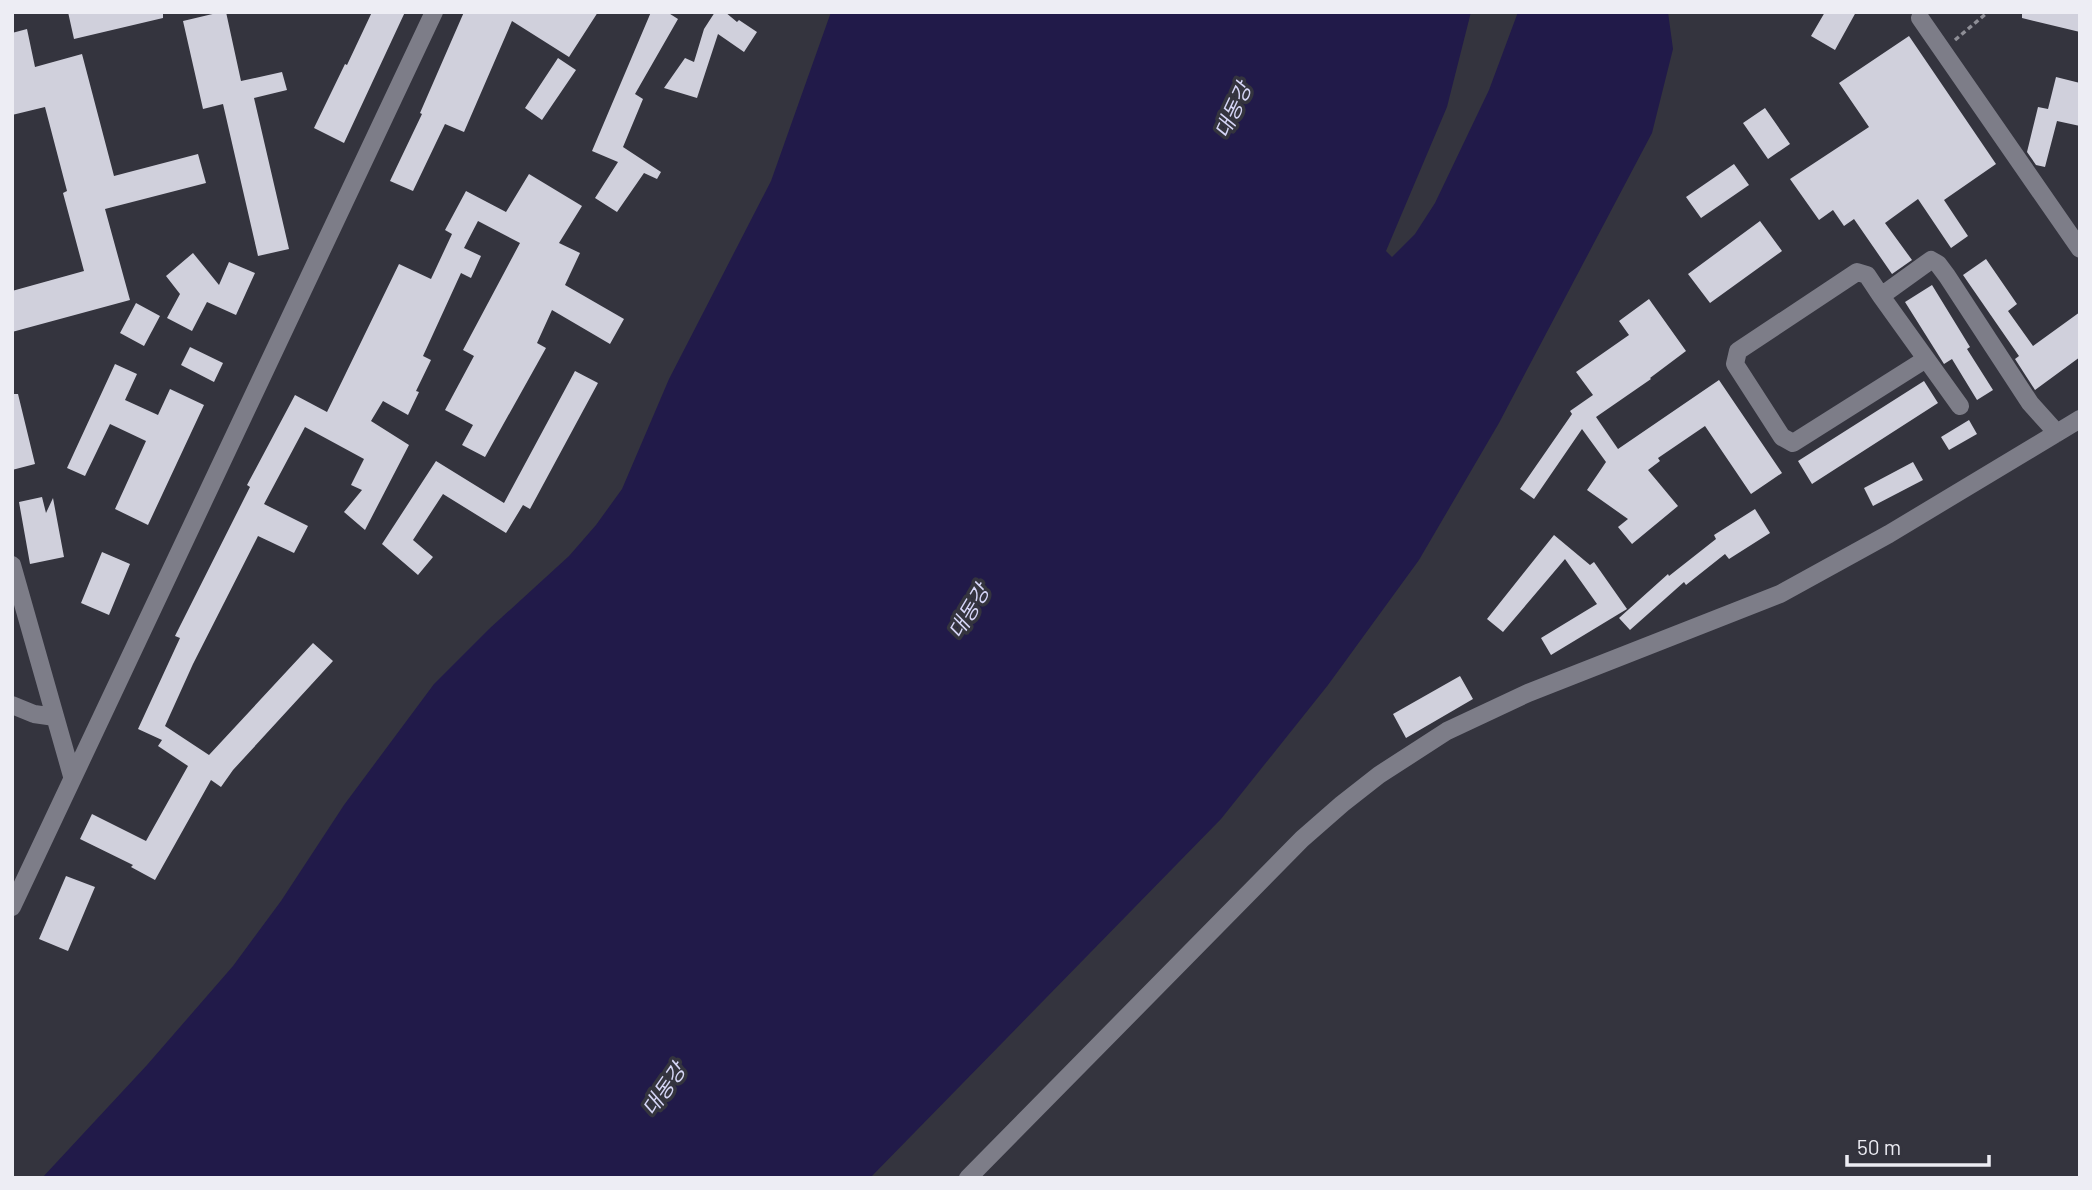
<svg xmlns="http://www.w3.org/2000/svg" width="2092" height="1190" viewBox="0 0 2092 1190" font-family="Barlow,'Noto Sans KR',sans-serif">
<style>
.water{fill:#211a49}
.building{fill:#d0d0dc}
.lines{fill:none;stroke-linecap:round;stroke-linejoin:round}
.path{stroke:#8e8e96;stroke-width:3.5;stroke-dasharray:5 3.5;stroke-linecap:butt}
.minor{stroke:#7d7d88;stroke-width:18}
.labels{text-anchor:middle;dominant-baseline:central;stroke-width:7;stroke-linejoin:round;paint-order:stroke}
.water-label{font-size:21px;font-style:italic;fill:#d5d5f6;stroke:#34343e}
</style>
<rect width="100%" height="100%" fill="#34343e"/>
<path class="water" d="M831 12H1471L1447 107 1386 251 1392 257 1415 234 1435 203 1489 90 1518 12H1668L1673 49 1652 133 1499 423 1419 560 1328 685 1221 819 870 1178H42L147 1065 233 966 281 901 344 805 434 684 489 629 569 556 596 525 622 489 669 379 771 181Z"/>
<path class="building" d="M68 12H163V18L74 39Z
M221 12H226L241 81 282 72 287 90 254 98 289 249 258 256 223 104 203 109 183 21Z
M372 12H405L344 143 314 128 345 64 347 65Z
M464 12H598L569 57 512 21 464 132 445 124 413 191 390 181 422 114 420 113Z
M651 12H667L678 19 635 94 643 99 623 147 661 172 657 179 644 173 617 212 595 198 618 162 592 151Z
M715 12H725L737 22 739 20 757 32 744 52 718 34 697 98 664 88 685 58 694 62 704 29Z
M1825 12H1856L1835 50 1811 36Z
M2022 12H2080V32L2022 18Z
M27 29 35 67 82 54 114 176 198 154 206 183 105 209 130 300 12 332V291L84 271 63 193 67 191 45 107 12 115V33Z
M1909 36 1996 164 1944 200 1968 236 1951 248 1918 199 1885 223 1912 260 1892 274 1854 219 1844 226 1833 210 1819 220 1790 179 1869 127 1839 83Z
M558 58 576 70 542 120 525 108Z
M2056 77 2080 83V126L2057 121 2045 167 2036 165 2027 152 2038 107 2048 109Z
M1765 108 1790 144 1768 159 1743 123Z
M1734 164 1749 185 1701 218 1686 197Z
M529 174 582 206 559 243 580 253 565 285 624 319 610 344 552 310 537 343 546 348 485 457 462 445 473 425 445 410 474 356 463 350 520 243 478 221 464 248 481 256 471 278 461 273 423 356 431 360 416 391 419 392 408 415 383 401 371 421 409 445 365 530 344 512 362 490 351 485 364 459 305 427 264 504 308 526 294 553 258 536 193 664 165 726 209 755 313 643 333 661 233 770 221 787 211 780 155 880 131 867 133 865 80 839 92 814 146 841 188 766 158 746 162 740 138 729 180 638 175 636 250 487 247 485 295 395 327 412 399 264 431 279 452 234 445 230 466 191 506 212Z
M1760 221 1782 251 1710 303 1688 274Z
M193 253 219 285 229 262 255 273 236 315 207 302 192 331 167 318 180 294 166 276Z
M1986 259 2017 304 2008 311 2033 346 2080 312V357L2035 390 2015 359 2019 356 1963 275Z
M1932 285 1970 347 1967 349 1993 390 1977 400 1952 359 1944 364 1905 302Z
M1649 299 1686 351 1650 378 1651 379 1596 417 1618 449 1719 380 1782 473 1751 494 1705 426 1658 458 1660 461 1648 470 1678 506 1632 544 1618 527 1628 519 1587 490 1606 462 1582 429 1534 499 1520 489 1572 414 1570 411 1593 395 1576 372 1629 335 1619 321Z
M136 303 160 316 144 346 120 333Z
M190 347 223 363 214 382 181 365Z
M115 364 137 374 125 400 158 415 170 389 204 405 148 525 115 509 146 441 110 424 85 476 67 468Z
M575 371 598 383 530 509 523 505 506 533 443 494 413 540 433 557 418 575 382 544 436 461 504 503Z
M1924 381 1938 403 1812 484 1798 461Z
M12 394H18L35 464 12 470Z
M1969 420 1977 434 1949 450 1941 437Z
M1913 462 1923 480 1873 506 1864 488Z
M42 497 46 513 53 498 64 557 30 564 19 502Z
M1755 509 1770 533 1729 559 1725 554 1686 585 1684 582 1630 630 1619 618 1668 574 1669 576 1716 539 1714 535Z
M1554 535 1590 565 1594 562 1627 609 1551 655 1541 638 1597 604 1565 559 1503 632 1487 619Z
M102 552 130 564 109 615 81 603Z
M1460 676 1473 699 1406 738 1393 714Z
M66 876 95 887 68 951 39 939Z"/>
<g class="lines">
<path class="path" d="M1955 40 1988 12"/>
<path class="minor" d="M1920 18 2080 249
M1881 296 1960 406
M1926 359 1793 443 1782 437 1735 364 1738 351 1857 272 1867 275 1881 296 1931 260 1938 264 1947 276 2030 403 2057 433
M12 565 72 776
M12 705 34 714 55 717
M12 907 434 12
M968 1178 1302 839 1342 804 1379 775 1447 731 1528 693 1780 594 1889 534 2080 419"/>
</g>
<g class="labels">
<g class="water-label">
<text transform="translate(1232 110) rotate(-65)">대동강</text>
<text transform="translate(968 611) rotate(-59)">대동강</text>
<text transform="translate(663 1089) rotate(-55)">대동강</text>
</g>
</g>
<rect width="2092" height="1190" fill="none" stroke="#ededf4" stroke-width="28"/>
<path d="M1847 1155v10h142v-10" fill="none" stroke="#ededf4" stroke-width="3.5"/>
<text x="1857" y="1155" font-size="21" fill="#ededf4" stroke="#34343e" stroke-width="5" paint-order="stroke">50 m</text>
</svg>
